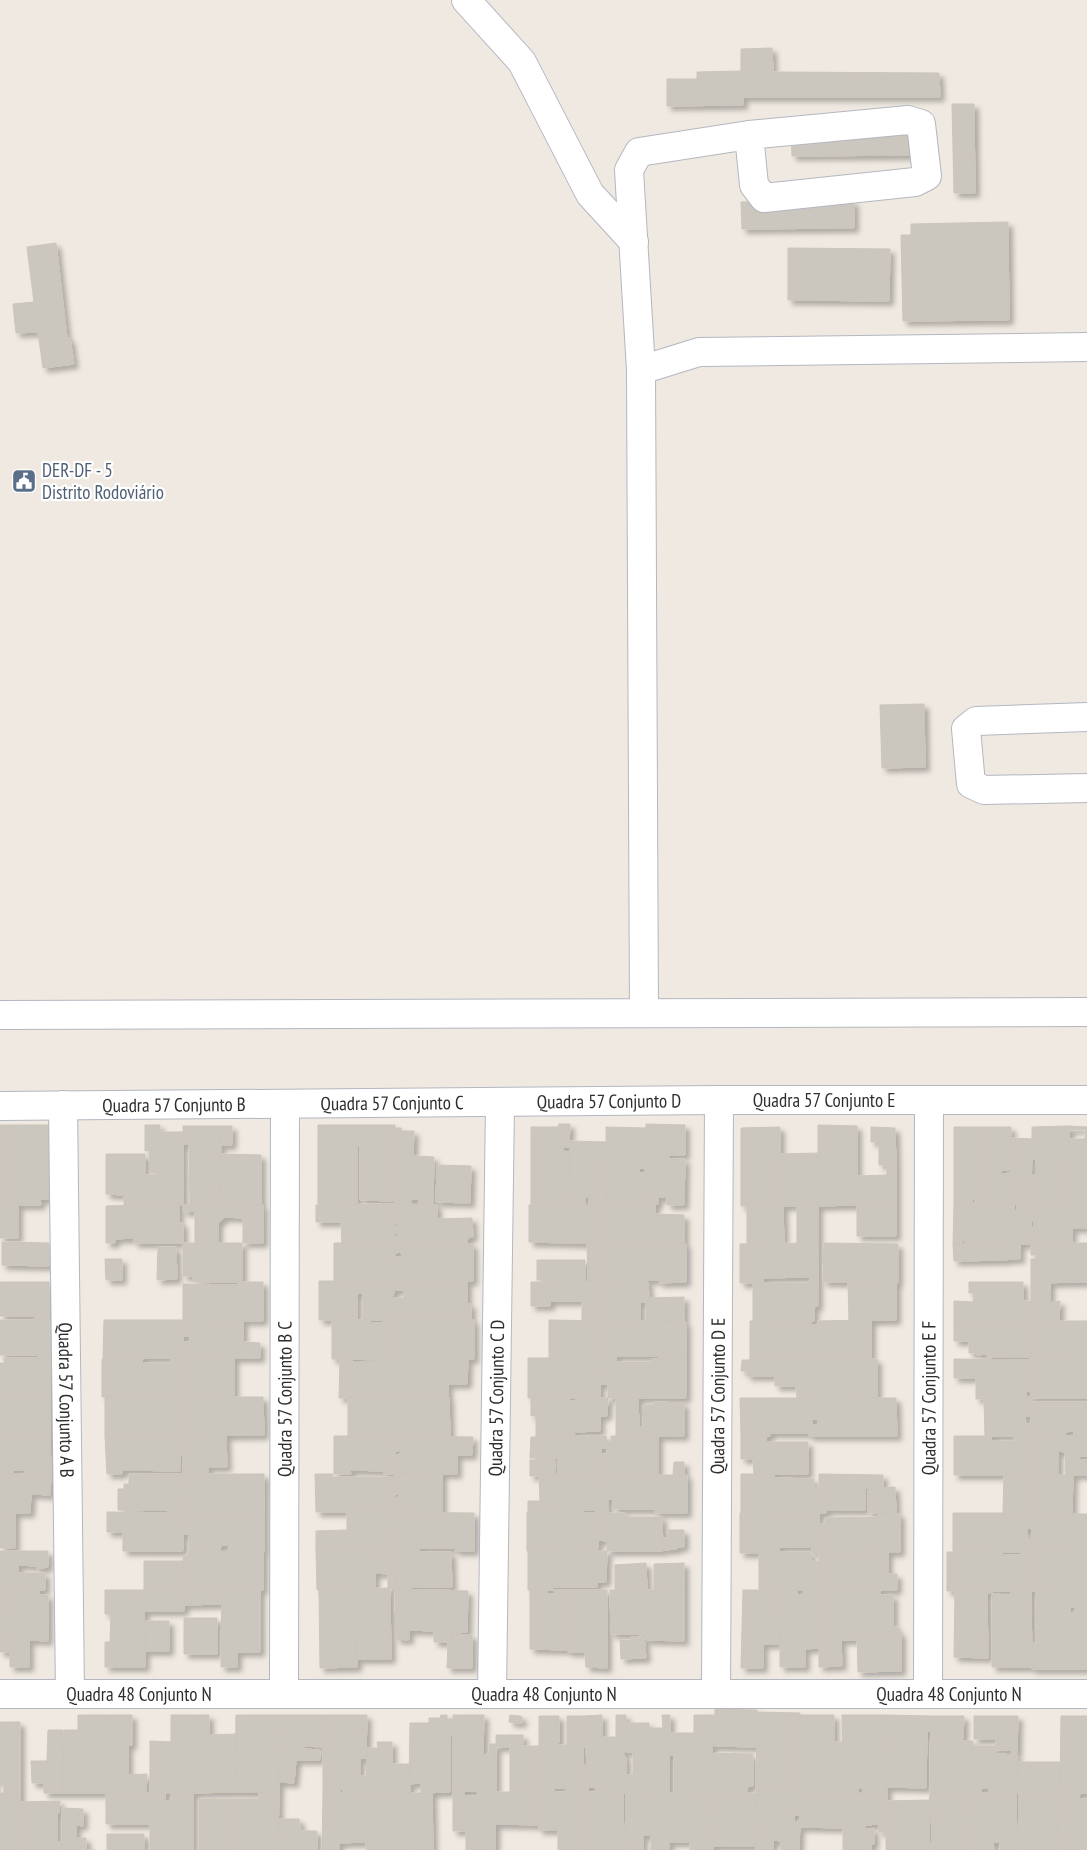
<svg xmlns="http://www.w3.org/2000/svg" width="1087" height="1850" viewBox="0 0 1087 1850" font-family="'PT Sans Narrow',sans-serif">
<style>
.building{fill:#cbc7bf;stroke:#cbc5ba;filter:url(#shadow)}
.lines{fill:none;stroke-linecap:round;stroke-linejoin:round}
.minor-casing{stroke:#b4b7c1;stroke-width:30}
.minor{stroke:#fff;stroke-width:28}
.labels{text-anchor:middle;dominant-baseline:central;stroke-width:4.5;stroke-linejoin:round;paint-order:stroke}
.service-label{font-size:19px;fill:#4e5e75;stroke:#fff;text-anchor:start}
.street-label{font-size:19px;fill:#2e2e2e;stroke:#fff}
</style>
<defs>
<filter id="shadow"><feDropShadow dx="4.5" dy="4.5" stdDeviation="2.5" flood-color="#0004"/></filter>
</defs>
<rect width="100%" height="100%" fill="#efe9e1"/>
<path class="building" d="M772 48 773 72 939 73 940 97H743V105L667 106V79H697V72L741 71V49Z
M952 104H974L975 193H954Z
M923 128 924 155 792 156 791 129Z
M854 201V228L742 229 741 202Z
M1008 222 1009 320 903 321 901 235H911V224Z
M56 243 67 338H70L74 364 43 368 38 332 16 333 13 304 34 302 27 247Z
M788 248 890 249 889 301 788 300Z
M924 704 925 767 882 768 880 705Z
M559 1124H570L569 1147H563V1151L569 1152 568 1204H531V1127H558Z
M646 1124 685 1125V1155H669V1159H685L684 1205H667V1197H658V1204L645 1205Z
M0 1125H10L9 1205 0 1204Z
M10 1125H49V1199H40L41 1205H9Z
M145 1125H160V1132H183V1205H145V1175H163V1173H150L149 1150 145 1151Z
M318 1125H357V1205L318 1204Z
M357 1125H395V1201L360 1200V1146H357Z
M818 1125 857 1126V1205L818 1206Z
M183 1126H221L220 1205H190L189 1144H183Z
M221 1126H232V1145H221Z
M1069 1126 1071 1205 1031 1204V1175H1037L1036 1159H1032V1127Z
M1069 1126 1087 1127V1205H1071L1069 1139H1085L1086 1129 1069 1130Z
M606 1127 646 1128V1168H639V1173H646L645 1205H607Z
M780 1127V1206H741V1128Z
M871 1127 895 1128 896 1165H879V1142H871Z
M954 1127H992V1205H974L975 1199H972V1205L954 1206Z
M992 1127H1011V1170H1001V1174L1011 1173V1204L992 1205Z
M395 1128H401V1131H414L413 1156 434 1157 433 1205 419 1204V1199H411V1205L395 1204Z
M1011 1138 1032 1139 1031 1204H1011Z
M570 1141 606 1142 607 1205H589V1197H585V1205L568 1204Z
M818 1153V1206H780V1154Z
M106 1154H145V1205H124V1195L106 1194Z
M221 1154 261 1155V1205H220Z
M437 1165 471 1166 470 1203 436 1202Z
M887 1165H896V1204L857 1205V1176L887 1175Z
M0 1204H18V1238H0Z
M395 1204V1243L342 1244 341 1222H316V1205Z
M395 1204 437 1205V1219L472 1218 473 1237H468L467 1244 395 1243 394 1236 398 1237V1233H395L394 1226H398V1223H394Z
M568 1204 607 1205V1244L529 1242V1205Z
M896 1204V1236H857V1205Z
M1017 1204H1031V1244H965V1240L962 1241V1244H953L954 1206 1014 1205V1211H1017Z
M1031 1204 1087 1205V1228H1072V1243L1031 1244V1227H1034V1221L1031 1222Z
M145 1205H179V1223H183V1243H134V1238L115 1239V1243H106V1206Z
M183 1205H243V1218L225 1217 218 1223V1243H195V1211L183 1212Z
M243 1205H263V1243H243Z
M607 1205H655V1214L684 1215V1244H607Z
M747 1206H783L784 1244H747Z
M797 1206H818V1243H797Z
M2 1242 49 1243V1266L2 1265Z
M183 1243H242V1282H194L193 1276H183Z
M334 1243H395L394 1281H334Z
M395 1243 473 1244V1281H394V1257H402L401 1252 395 1253Z
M818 1243V1283H810V1277L763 1278V1283H740V1244Z
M824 1243 898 1244V1283L823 1282Z
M1087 1243V1265H1074L1075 1266H1087V1282L1031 1283V1259H1036V1255H1031V1244Z
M587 1244H607V1282H588Z
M607 1244H686V1282L659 1283 660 1280H636L635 1282H630V1280H622V1282H607Z
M953 1244H1020V1259H1007L1008 1260 954 1261Z
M158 1247H176L177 1279 157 1280Z
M105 1259H122V1280H106Z
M537 1260H585V1282L537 1280Z
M319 1281H394V1294L393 1295 392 1300 394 1301V1320H363V1293H357V1320H319Z
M394 1281H467V1304H471V1320H394V1298H404V1290H394Z
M0 1282H49V1320H35V1316H0Z
M238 1282H263V1321L183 1320V1284L238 1285Z
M531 1282H607V1321H582V1301H550V1306H531Z
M607 1282H648L649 1298 684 1297V1321H646V1302H640V1322L607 1321Z
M896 1282V1320L849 1321 848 1283Z
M969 1282H1023V1301H1031V1321H954V1301L973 1302 974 1293H969Z
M753 1283H818V1306L814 1307V1321H753Z
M1031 1283H1050V1302L1060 1301 1059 1321H1031Z
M0 1320H51V1358H38V1355H0Z
M104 1320H183V1358H103Z
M183 1320H243V1342L260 1343V1358H183V1342H190V1336H183Z
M332 1320H370V1323H383V1320H394L393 1360 332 1359Z
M394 1320H474V1359L393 1360Z
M549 1320 607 1321 608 1359H549Z
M871 1320V1359L818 1360V1321Z
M607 1321 686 1322V1359H659V1356H616V1358L608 1359Z
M750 1321H811V1325H818V1360H750Z
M954 1321H1031V1357H987L986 1354 977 1355V1353H969V1341H954Z
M1031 1321H1087V1360H1030Z
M4 1358H51L50 1396 0 1397V1363H4Z
M105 1358H143L142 1363H171V1358H183V1397H102V1359Z
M183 1358H234V1397H183Z
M528 1358H607L608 1384H600V1398H528Z
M616 1358V1362H652V1359H686V1398H608V1359Z
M340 1359H352V1362L393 1361V1397L339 1398Z
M877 1359V1397L818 1398V1360Z
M954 1359 1030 1360 1031 1392 1026 1391V1397H1031V1398L976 1399V1378H954Z
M393 1360H468L467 1384H448V1398L393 1397Z
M742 1360H818V1398H797L796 1386H775V1376H747V1371H741Z
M1030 1360H1087V1398H1031Z
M50 1396V1435L0 1436V1397Z
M105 1397H183V1436H105Z
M183 1397H263L264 1435 183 1436Z
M348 1397H393V1437L348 1436Z
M393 1397H449L450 1436 393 1437Z
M531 1397 569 1398V1401H576V1397L608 1398 607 1416H600V1431L574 1432 575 1436 536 1437V1415L531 1416Z
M616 1398H638L639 1427H643L644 1405H654V1402L684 1403V1436H616Z
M740 1398H818V1419H812V1425H818V1436H809V1433H770V1436L741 1435Z
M818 1398H896L897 1436H818Z
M1031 1398V1416H1025L1026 1424H1031V1436H985L984 1399Z
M1031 1402H1087V1436H1074V1431L1065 1432V1437L1031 1436Z
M50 1435 51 1475H25V1470H13V1474H0V1436Z
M226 1435 227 1467H208V1474H183V1436Z
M741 1435H767L766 1442H808V1474H754L753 1459H741Z
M105 1436H183V1455H180V1471L122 1470V1474H107Z
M334 1436H395V1474H384L383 1471 350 1470 351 1474H334Z
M395 1436 473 1437 472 1455H457V1474L395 1473V1455L401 1454 400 1451H395Z
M575 1436H606L607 1448H601V1454H607V1475H558V1458H530L531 1437Z
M611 1436H658V1475H607V1442L611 1441Z
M954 1436H991V1441H1014V1437L1031 1436V1475H954Z
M1031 1436H1087V1456H1080L1079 1460H1087V1475H1066L1065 1452 1058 1451V1475H1031Z
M530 1460H555V1475L530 1476Z
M674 1462H684V1475H673Z
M395 1473 442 1474V1513L395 1512V1497L398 1498 399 1494H395Z
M0 1474 51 1475 50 1495 31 1494 30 1513H0Z
M129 1474H185L184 1513H167L168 1510H118V1489H124V1484H129Z
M185 1474H264V1513H184Z
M315 1474H333L332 1477H395V1512H316Z
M741 1474H774V1478L814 1479V1488H819V1513L741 1512Z
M819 1474 883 1475V1487L865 1488V1510H826V1513H819Z
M539 1475H607L608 1513H596V1510H584L583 1512H528V1501H540Z
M607 1475H687V1513H655V1509H613V1499H608Z
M1004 1475H1031L1032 1513H1003Z
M1031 1475H1073L1072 1514 1032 1513Z
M891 1487H895L896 1513H868V1490Z
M107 1512 183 1513V1551H123V1532H107Z
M347 1512H395L394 1552H316V1531L347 1530Z
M395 1512 474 1513V1551H455L456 1548H419L420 1551 394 1552Z
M527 1512 607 1513V1541L598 1540V1549H556V1551H527Z
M742 1512 819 1513V1553L812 1552V1547H779V1553H740V1513Z
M0 1513H15V1548H0Z
M183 1513H264V1552H229V1545H221L220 1552 190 1551 189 1534H183Z
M607 1513H625V1517H662L663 1551H607Z
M878 1513 900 1514V1552L819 1553V1524H825V1518L878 1517Z
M953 1513H1032V1529L1027 1528 1028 1539H1032L1031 1552H953Z
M1032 1513 1087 1514V1552H1031Z
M668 1530H684V1547H677V1549L664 1550V1538H668Z
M0 1551H48V1567L37 1569V1566L18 1565V1573H45V1590H0Z
M188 1551 263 1552V1590H184L183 1556H188Z
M316 1551 395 1552 396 1588 388 1589V1574L375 1573V1588L317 1590Z
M528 1551H607L606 1582H597V1587H553V1590H528Z
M395 1552H451L452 1587H411V1590H395Z
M759 1552H810L811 1561 819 1562V1590L759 1589Z
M888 1552V1574H897V1590H819V1553Z
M947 1552H1002V1555H1021V1552H1031V1591H947Z
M1031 1552H1087V1592L1031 1591Z
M144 1561H183L184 1590H144Z
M646 1563 647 1590H615V1565Z
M684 1563V1590H654V1564Z
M390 1588 391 1659H356L357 1589Z
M319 1589H357V1667L320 1668Z
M0 1590H9L10 1652H0Z
M9 1590H39V1595H48V1641L29 1640V1667H10Z
M105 1590H144L145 1667H105V1642H110L111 1614H105Z
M144 1590H184V1611H145Z
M184 1590H222V1604L184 1605Z
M222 1590H260V1652H237V1667H221Z
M395 1590H434V1631L409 1630V1640L396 1639Z
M434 1590 468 1591 467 1632H452L451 1642H434Z
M530 1590H547V1594H555L554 1590H568V1650L530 1649Z
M568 1590H607V1668L586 1667 585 1652H568Z
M610 1590H645V1634H611Z
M645 1590H684V1641L646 1640Z
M743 1590H780L781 1644H763V1668H741Z
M780 1590H797V1595L804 1594V1590H819V1648L805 1649V1667H780Z
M819 1590H857V1640H841L842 1666 819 1667Z
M857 1590 880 1591V1595H893V1627L897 1626V1632L857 1634Z
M955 1591H992V1593H987L988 1658 954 1657Z
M1011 1591H1031L1032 1667H992V1594L1011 1595Z
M1036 1591 1070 1592V1669H1032V1643H1036Z
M1070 1592H1087V1669H1070V1613H1074L1075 1607H1070Z
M184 1618H217V1654H184Z
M145 1621H169V1651H145Z
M901 1632V1671L858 1672 857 1634Z
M452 1634 472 1635V1668H447L448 1642H452Z
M644 1636 646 1658 621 1659 620 1640H631V1637Z
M715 1709 757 1710V1747L714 1746Z
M757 1712 800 1713V1791H756Z
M78 1715H106V1793H63L64 1730H78Z
M106 1715H132V1745H128V1775L147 1774 146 1793H106Z
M171 1715H193V1793H150V1741L171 1742Z
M193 1715H209V1735L236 1734 235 1792 193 1793Z
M236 1715H280L279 1793 235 1792Z
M280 1715H323V1747L305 1746 304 1749 320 1750V1760H296L294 1783 279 1782Z
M323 1715H367L366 1758H360V1776H366V1793H343V1789H340V1793H323Z
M441 1715H447V1719H453V1735H450V1792L421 1793V1783L409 1784 410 1723H429V1718H440Z
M453 1715H484L483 1755 489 1754V1744H496V1792L453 1791Z
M510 1715 520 1716 522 1717V1723L509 1722Z
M602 1715V1737H616V1715H626V1748L624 1747V1757H626V1793L596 1792V1787H588V1792H583V1765L587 1766 586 1747H583V1716Z
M662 1715H670L669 1793H626V1775H633V1752H626V1723H649V1728H663Z
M694 1715H714V1744H712V1754H714V1793H674V1755H670L669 1733H694Z
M800 1715H834V1742H843V1793H800Z
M842 1715H886L887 1794H863V1788H858V1794L843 1793Z
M886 1715 931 1716 930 1731H927L926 1788 886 1787Z
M539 1716H559V1743L556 1745H567V1716H583V1792H566V1788H554V1792H539Z
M931 1716H964L963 1739H931Z
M974 1716H1018L1017 1753H1012V1750H996V1754L1017 1755 1016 1793H989V1788H981V1793H973V1746H996V1739H974Z
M1061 1716H1087V1793H1060Z
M0 1722H20V1793H4V1786H0V1793Z
M48 1730H63V1793H44V1783H32L31 1761H47Z
M496 1735H523V1746H539V1792H510V1747H496Z
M930 1740 973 1741V1793H930Z
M377 1742H392V1764H409L410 1793H366L367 1748H378Z
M714 1753 753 1754V1786H748L747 1793H714Z
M1017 1762H1060V1793H1016L1017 1773H1022L1017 1772Z
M453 1791 464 1792V1796H478V1792H496L495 1850H466V1831H453Z
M756 1791H800L799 1815H794V1822L800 1821 799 1850H781V1841L773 1840V1850H756Z
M496 1792H539V1825L496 1824Z
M539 1792H583V1850H558V1830H539Z
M583 1792H623V1828H626L625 1850H583Z
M0 1793H20V1850H0Z
M106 1793H150V1824H106Z
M150 1793H165V1801H171V1793H193V1850H150Z
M259 1793H279L278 1841H256V1843H278V1850H235V1799H259Z
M323 1793H366V1842L339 1843V1850H322Z
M366 1793H410V1850H366Z
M410 1793H432L433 1850H410Z
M626 1793H669V1850H651V1835H643V1850H625Z
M669 1793H714L713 1850H690V1842H669Z
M714 1793H757L756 1846H713Z
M800 1793H843L842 1828 800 1827Z
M843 1793 887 1794 886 1832H879V1824L866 1825 867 1815H866L865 1829H874V1844L871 1845V1850H843Z
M930 1793H973L972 1850H929V1843H932V1805H929Z
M973 1793H1016V1850H1000V1842H993L994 1850H972Z
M1019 1793H1060V1826H1057V1832H1059V1850H1018Z
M1060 1793H1080L1079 1799H1087V1850H1059Z
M199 1799H235V1850H199Z
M930 1800 929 1850H886V1801Z
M60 1801 59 1813H57V1842H62V1850H20V1802Z
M62 1808 83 1809V1826L76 1825V1838H86V1850H95H62Z
M279 1819H299L301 1831H317V1850H278Z
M107 1834H144V1850H107Z"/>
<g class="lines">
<defs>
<g id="minor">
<path d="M466 0 522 62 590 194 634 242"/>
<path d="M641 370 629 170 639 152 749 135 908 120 921 124 927 176 915 182 764 198 754 185 749 135"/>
<path d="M1087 717 976 721 966 729 971 784 984 790 1087 788"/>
<path d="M644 1013 641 370 699 352 1087 347"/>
<path d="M0 1015 1087 1012"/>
<path id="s1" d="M63 1105 70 1694"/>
<path id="s2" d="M0 1106 719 1100H1087"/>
<path id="s3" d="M0 1694H1087"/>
<path id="s4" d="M284 1694 285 1104"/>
<path id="s5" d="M492 1694 500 1103"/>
<path id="s6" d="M716 1694 719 1100"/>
<path id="s7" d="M928 1694 929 1100"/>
</g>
</defs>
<use href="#minor" class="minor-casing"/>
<use href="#minor" class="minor"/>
</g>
<defs>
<symbol id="civic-square" viewBox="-11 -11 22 22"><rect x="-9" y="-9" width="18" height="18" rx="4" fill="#5c6f8a" stroke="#fff"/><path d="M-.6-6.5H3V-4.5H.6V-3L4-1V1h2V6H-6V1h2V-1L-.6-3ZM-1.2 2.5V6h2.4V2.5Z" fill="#fff"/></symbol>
</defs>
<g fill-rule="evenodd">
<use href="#civic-square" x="10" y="467" width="28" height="28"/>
</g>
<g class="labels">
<g class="service-label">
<text x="42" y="470">DER-DF - 5<tspan x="42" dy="22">Distrito Rodoviário</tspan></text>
</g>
<g class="street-label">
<text stroke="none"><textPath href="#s2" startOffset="824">Quadra 57 Conjunto E</textPath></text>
<text stroke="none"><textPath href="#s2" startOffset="609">Quadra 57 Conjunto D</textPath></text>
<text stroke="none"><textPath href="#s2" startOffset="392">Quadra 57 Conjunto C</textPath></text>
<text stroke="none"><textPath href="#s2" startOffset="174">Quadra 57 Conjunto B</textPath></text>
<text stroke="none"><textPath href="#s6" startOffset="298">Quadra 57 Conjunto D E</textPath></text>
<text stroke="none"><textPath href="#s7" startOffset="296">Quadra 57 Conjunto E F</textPath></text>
<text stroke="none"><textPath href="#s5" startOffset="296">Quadra 57 Conjunto C D</textPath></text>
<text stroke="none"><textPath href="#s4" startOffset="295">Quadra 57 Conjunto B C</textPath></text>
<text stroke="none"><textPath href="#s1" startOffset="295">Quadra 57 Conjunto A B</textPath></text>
<text stroke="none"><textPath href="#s3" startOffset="139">Quadra 48 Conjunto N</textPath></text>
<text stroke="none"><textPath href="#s3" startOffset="544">Quadra 48 Conjunto N</textPath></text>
<text stroke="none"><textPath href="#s3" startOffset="949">Quadra 48 Conjunto N</textPath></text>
</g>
</g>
</svg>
